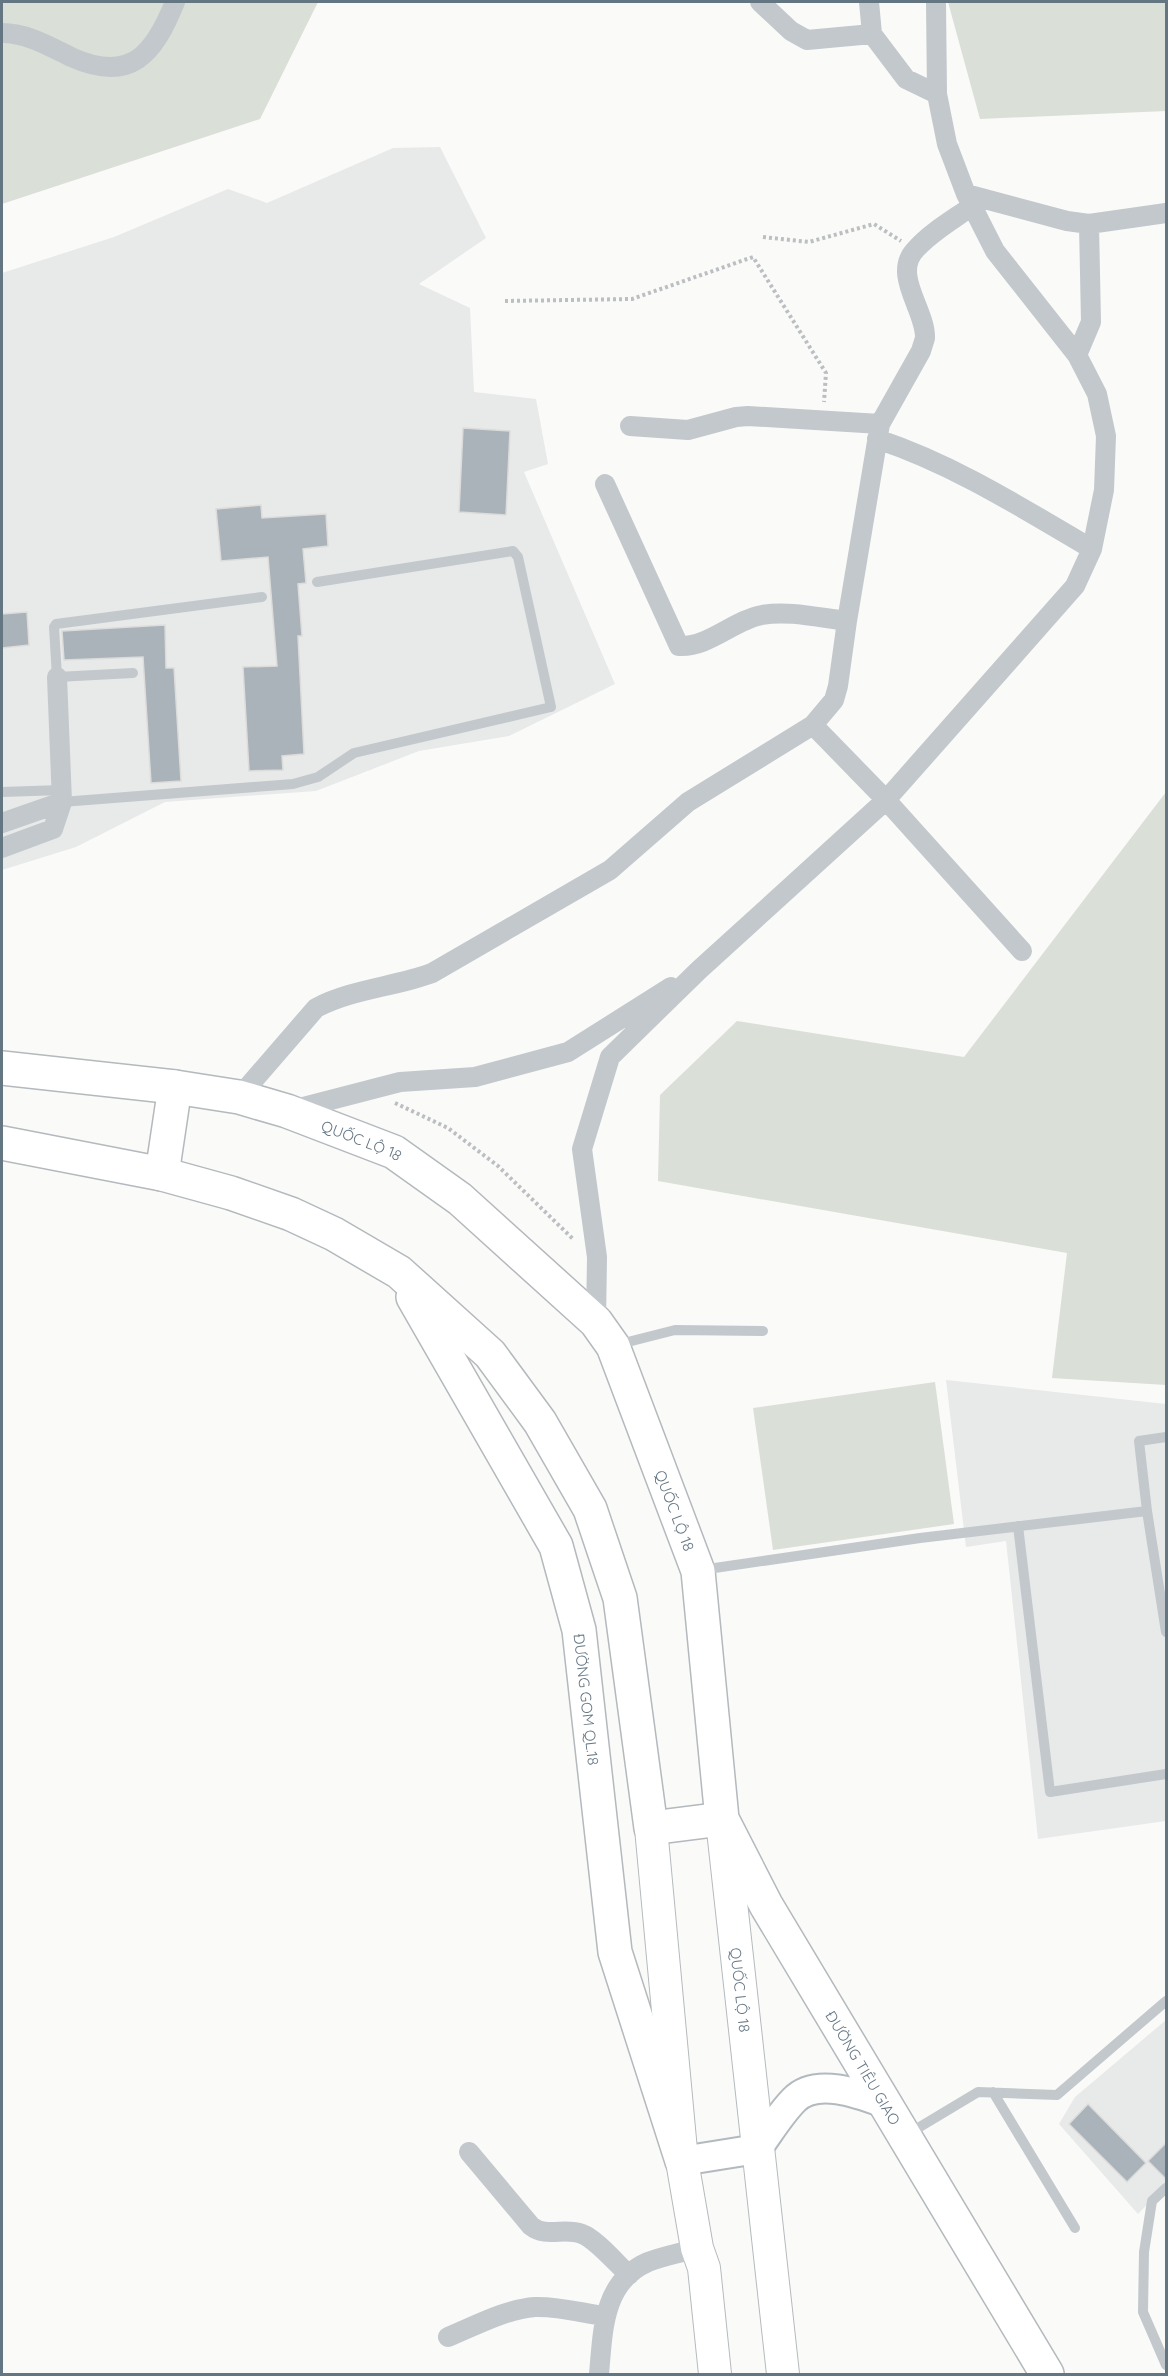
<svg xmlns="http://www.w3.org/2000/svg" width="1168" height="2376" viewBox="0 0 1168 2376" font-family="Quicksand,sans-serif">
<style>
.built{fill:#e8e9e9}
.green{fill:#dadfd7}
.building{fill:#aab3b9;stroke:#dcdcda;stroke-width:1.5}
.lines{fill:none;stroke-linecap:round;stroke-linejoin:round}
.secondary-casing{stroke:#b3babf;stroke-width:32}
.primary-casing{stroke:#b5babe;stroke-width:34}
.trunk-casing{stroke:#b4b9bd;stroke-width:36}
.path{stroke:#bbbfc2;stroke-width:4;stroke-dasharray:3 3;stroke-linecap:butt}
.service{stroke:#c3c8cc;stroke-width:10}
.minor{stroke:#c3c8cc;stroke-width:20}
.secondary{stroke:#fff;stroke-width:28}
.primary{stroke:#fff;stroke-width:32}
.trunk{stroke:#fff;stroke-width:33}
.labels{text-anchor:middle;dominant-baseline:central;stroke-width:6;stroke-linejoin:round;paint-order:stroke}
.street-label{font-size:15px;fill:#657683;stroke:#fff}
</style>
<rect width="100%" height="100%" fill="#fafaf8"/>
<path class="built" d="M440 147 486 238 419 284 470 308 474 392 536 399 548 464 524 472 615 684 509 736 419 751 316 791 165 802 76 847 2 870V273L114 237 228 189 267 203 393 148Z
M946 1380 1166 1404V1821L1038 1839 1006 1541 966 1547Z
M1166 2020V2185L1138 2214 1059 2124 1075 2097Z"/>
<path class="green" d="M2 2H318L260 119 2 204Z
M948 2H1166V111L980 119Z
M1166 792V1385L1052 1378 1067 1253 658 1181 660 1095 737 1021 964 1057Z
M935 1382 954 1524 773 1550 753 1408Z"/>
<path class="building" d="M463 428 510 431 506 515 459 512Z
M261 505 262 518 326 514 328 546 303 549 306 583 298 584 302 636H298L304 754 282 756 283 770 249 771 243 667 277 666 268 557 221 561 216 509Z
M27 612 29 645 2 648V614Z
M165 625 166 668H174L181 781 151 783 143 657 64 660 62 631Z
M1088 2104 1146 2163 1127 2182 1069 2124Z
M1167 2142V2180L1148 2161Z"/>
<g class="lines">
<defs>
<path id="secondary" d="M682 2161 757 2149C769 2133 780 2114 794 2100 816 2077 860 2094 884 2103"/>
<g id="primary">
<path id="s1" d="M722 1821 783 2374"/>
<path d="M651 1828 682 2161 697 2248 704 2268 715 2374"/>
</g>
<g id="trunk">
<path id="s2" d="M2 1068 175 1087 239 1097 287 1111 394 1152 460 1199 596 1322 613 1346 698 1571 722 1819 766 1905 1047 2374"/>
<path d="M2 1143 162 1174 231 1193 291 1214 334 1234 399 1272 490 1354 540 1422 590 1509 620 1598 651 1828 722 1819"/>
<path d="M162 1174 175 1087"/>
<path id="s3" d="M413 1297 556 1546 579 1630 615 1952 682 2161"/>
</g>
</defs>
<use href="#secondary" class="secondary-casing"/>
<use href="#primary" class="primary-casing"/>
<use href="#trunk" class="trunk-casing"/>
<path class="path" d="M763 237 809 242 874 224 901 241
M505 301 632 299 753 257 826 373 824 402
M395 1103 448 1128 498 1166 573 1239"/>
<path class="service" d="M133 673 57 677 54 627 56 624 262 597
M2 792 62 790
M62 802 293 784 318 777 354 753 551 707 518 557 513 551 317 582
M616 1345 675 1330 763 1331
M1166 1437 1139 1441 1147 1511 1166 1632
M1018 1526 1050 1792 1166 1774
M701 1570 920 1538 1147 1511
M993 2092 1075 2228
M908 2134 978 2092 1057 2095 1166 2001
M1166 2188 1152 2201 1144 2252 1143 2312 1166 2365"/>
<path class="minor" d="M760 2 791 31 807 40 872 34
M869 2 872 34 906 79 937 94
M2 33C27 33 49 46 71 57 131 84 154 54 175 2
M966 194 1067 221 1089 224 1166 213
M1077 355 1091 322 1089 224
M630 426 688 430 736 417 748 416 880 424
M877 439C955 465 1022 508 1092 549
M605 484 679 646C708 648 734 620 762 615 789 610 820 618 847 621
M813 725 886 800 1022 951
M2 823 62 802
M2 848 53 829 62 802 57 677
M239 1097 316 1008C352 989 394 987 432 973L610 870 688 802 813 725 834 700 838 686 847 621 880 424 921 351C922 347 924 342 925 338 926 310 891 274 916 249 931 232 954 219 972 206
M288 1111 400 1082 475 1077 568 1052 671 987
M596 1322 597 1257 582 1149 610 1057 699 970 886 800 1075 586 1092 549 1104 490 1106 436 1097 394 1077 355 995 251 966 194 947 144 937 94 936 2
M469 2152 531 2226C546 2238 565 2227 582 2234 596 2239 617 2264 629 2275
M448 2337C475 2326 506 2309 535 2307 558 2306 582 2313 604 2316
M599 2374C603 2332 602 2282 648 2262 663 2256 681 2253 697 2248"/>
<use href="#secondary" class="secondary"/>
<use href="#primary" class="primary"/>
<use href="#trunk" class="trunk"/>
</g>
<g class="labels">
<g class="street-label">
<text stroke="none"><textPath href="#s2" startOffset="369">QUỐC LỘ 18</textPath></text>
<text stroke="none"><textPath href="#s2" startOffset="873">QUỐC LỘ 18</textPath></text>
<text stroke="none"><textPath href="#s3" startOffset="444">ĐƯỜNG GOM QL.18</textPath></text>
<text stroke="none"><textPath href="#s1" startOffset="170">QUỐC LỘ 18</textPath></text>
<text stroke="none"><textPath href="#s2" startOffset="1473">ĐƯỜNG TIÊU GIAO</textPath></text>
</g>
</g>
<rect width="1168" height="2376" fill="none" stroke="#657683" stroke-width="6"/>
</svg>
